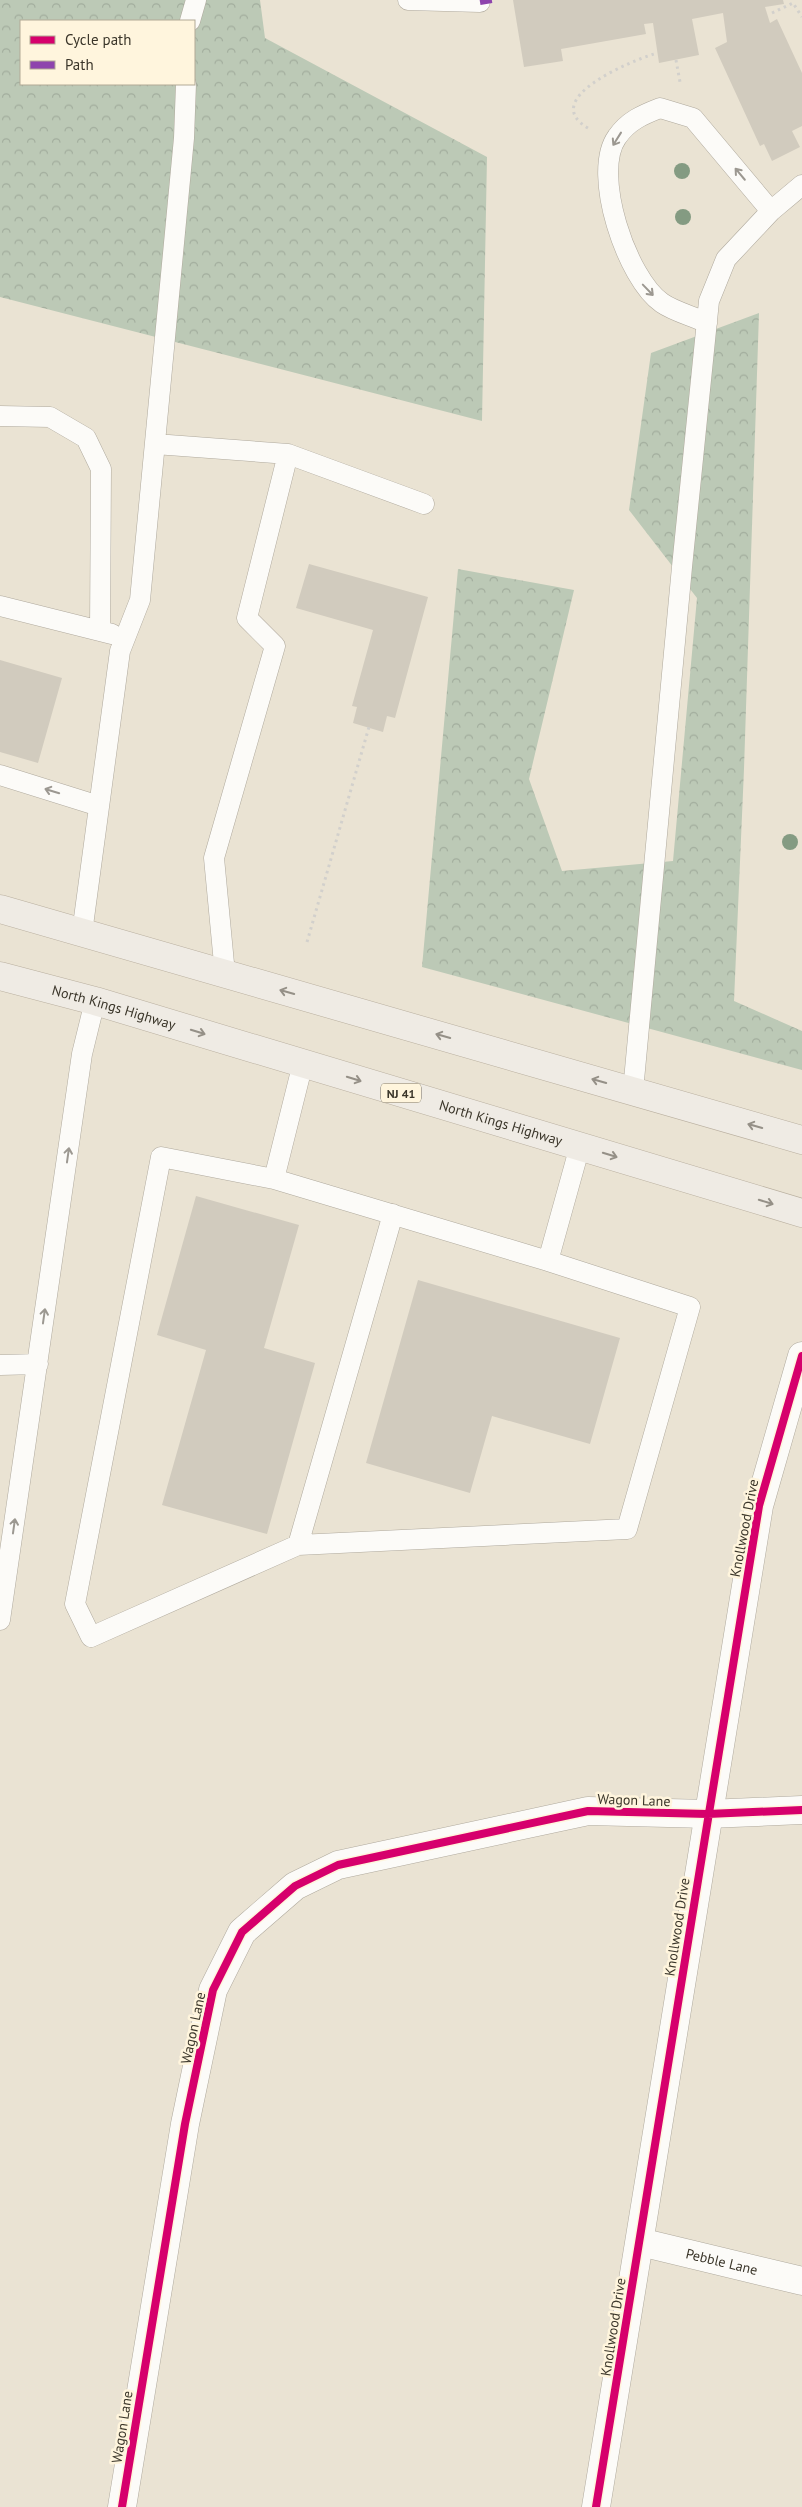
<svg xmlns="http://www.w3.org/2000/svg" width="802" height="2507" viewBox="0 0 802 2507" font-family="'PT Sans',sans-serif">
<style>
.forest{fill:url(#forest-crowns);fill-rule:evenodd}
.building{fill:#d1cbbe}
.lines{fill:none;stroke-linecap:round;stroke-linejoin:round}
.service-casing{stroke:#afa99d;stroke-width:21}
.minor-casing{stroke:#afa99d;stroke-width:29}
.primary-casing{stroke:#b9af9f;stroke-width:29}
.path{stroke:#d2d0cc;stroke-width:3;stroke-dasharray:2.5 4;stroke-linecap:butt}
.service{stroke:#fcfbf8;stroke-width:20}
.minor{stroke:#fcfbf8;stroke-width:28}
.primary{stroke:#efebe4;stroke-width:28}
.quiet{stroke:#8e44ad;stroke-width:6;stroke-dasharray:12 6;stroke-linecap:butt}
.cycleway-casing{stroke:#fff5dd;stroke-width:11}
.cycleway{stroke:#d6006c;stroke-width:8}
.tree{fill:#849b82}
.oneway{stroke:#9c9891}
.oneway2{stroke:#959087}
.labels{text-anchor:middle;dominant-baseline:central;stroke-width:5;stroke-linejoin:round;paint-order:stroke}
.shield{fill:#fff5dd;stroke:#766f60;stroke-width:1}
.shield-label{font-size:12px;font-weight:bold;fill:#3b362a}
.street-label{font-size:14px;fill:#3b362a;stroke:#fff5dd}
</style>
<defs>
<pattern id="forest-crowns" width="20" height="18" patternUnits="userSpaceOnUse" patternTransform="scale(1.25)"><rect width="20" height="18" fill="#bcc9b6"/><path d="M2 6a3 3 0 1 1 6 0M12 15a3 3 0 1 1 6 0" fill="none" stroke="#a2ad9d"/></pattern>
</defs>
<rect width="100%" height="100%" fill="#eae3d3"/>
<path class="forest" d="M0 0H260L265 38 487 157 482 421 0 297ZM21 21H194V84H21Z
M759 313 744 769 734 1001 802 1031V1070L422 967 458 569 574 590 529 779 562 871 673 861 697 598 629 510 651 353Z"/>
<path class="building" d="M513 0H783L784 4 765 7 770 23 777 19 802 73V126L792 131 800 147 772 161 764 144 760 146 715 48 727 42 723 13 692 19 699 55 659 63 653 23 644 24 646 34 561 49 563 61 524 67Z
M309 564 428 597 395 718 387 716 383 732 353 723 357 707 352 706 373 630 296 608Z
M0 660 62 678 38 763 0 752Z
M196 1196 299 1225 264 1348 315 1363 267 1534 162 1505 206 1350 157 1335Z
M418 1280 620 1338 590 1444 492 1416 470 1493 366 1463Z"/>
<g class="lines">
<defs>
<path id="service" d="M408 0 480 2
M190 21 196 0
M707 323C693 316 675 312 662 303 627 279 591 173 617 137 628 121 642 115 660 108L693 118 771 211
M0 416 50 417 86 438 101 469 100 631
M155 444 288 454 424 504
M0 606 112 634
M0 775 99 806
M82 933 120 651 140 600 184 138 186 84
M225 974 214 858 275 646 247 618 288 454
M303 1063 274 1179 548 1261 580 1146
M633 1091 682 567 709 301 726 259 771 211 802 185
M274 1179 161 1157 75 1604 91 1637 298 1545 627 1529 690 1307 548 1261
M0 1365 38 1364
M298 1545 393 1214
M0 1620 82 1054 95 1001"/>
<g id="minor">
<path id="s1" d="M640 2242 802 2281"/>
<path d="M122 2507 185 2124 213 1990 242 1932 295 1886 338 1865 588 1811 708 1814 802 1810"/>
<path d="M596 2507 759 1506 802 1356"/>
</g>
<g id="primary">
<path d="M0 909 802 1140"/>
<path id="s2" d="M0 976 95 1001 802 1213"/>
</g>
</defs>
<use href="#service" class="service-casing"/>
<use href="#minor" class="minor-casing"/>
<use href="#primary" class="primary-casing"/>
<path class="path" d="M772 13 793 3 802 17
M676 60 680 82
M588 128C538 99 631 61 654 54
M307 942 369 727"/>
<use href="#service" class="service"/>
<use href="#minor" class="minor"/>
<use href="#primary" class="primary"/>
<path class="quiet" d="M480 2 492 0"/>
<defs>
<path id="cycleway" d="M122 2507 185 2124 213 1990 242 1932 295 1886 338 1865 588 1811 708 1814 802 1810
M596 2507 759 1506 802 1356"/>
</defs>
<use href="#cycleway" class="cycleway-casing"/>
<use href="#cycleway" class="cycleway"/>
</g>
<g class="tree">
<circle cx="682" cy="171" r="8"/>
<circle cx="683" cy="217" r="8"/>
<circle cx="790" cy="842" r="8"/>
</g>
<defs><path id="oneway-shaft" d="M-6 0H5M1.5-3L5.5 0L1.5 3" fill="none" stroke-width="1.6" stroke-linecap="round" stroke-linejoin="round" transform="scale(1.25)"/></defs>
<g class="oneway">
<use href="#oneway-shaft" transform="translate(617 139) rotate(122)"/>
<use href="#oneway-shaft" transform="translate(740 174) rotate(-130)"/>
<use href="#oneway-shaft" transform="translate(648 290) rotate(46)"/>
<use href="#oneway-shaft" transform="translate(52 791) rotate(-163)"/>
<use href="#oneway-shaft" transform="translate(68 1155) rotate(-82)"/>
<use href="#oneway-shaft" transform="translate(44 1316) rotate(-82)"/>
<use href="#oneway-shaft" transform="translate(14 1526) rotate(-82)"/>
</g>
<g class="oneway2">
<use href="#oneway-shaft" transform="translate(287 992) rotate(-164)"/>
<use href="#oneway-shaft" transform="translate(198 1032) rotate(17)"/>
<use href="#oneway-shaft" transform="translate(443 1036) rotate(-164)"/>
<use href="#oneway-shaft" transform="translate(354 1079) rotate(17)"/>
<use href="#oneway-shaft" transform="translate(599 1081) rotate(-164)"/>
<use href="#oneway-shaft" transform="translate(755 1126) rotate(-164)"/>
<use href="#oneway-shaft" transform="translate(610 1155) rotate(17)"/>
<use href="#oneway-shaft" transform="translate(766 1202) rotate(17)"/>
</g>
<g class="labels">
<rect class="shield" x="381" y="1083.5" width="40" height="19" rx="4"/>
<g class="shield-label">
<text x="401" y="1093">NJ 41</text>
</g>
<g class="street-label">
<text stroke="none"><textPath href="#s2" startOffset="118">North Kings Highway</textPath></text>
<text stroke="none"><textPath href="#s2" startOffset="522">North Kings Highway</textPath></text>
<text transform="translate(744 1528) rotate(-79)">Knollwood Drive</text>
<text transform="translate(634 1800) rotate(2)">Wagon Lane</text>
<text transform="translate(677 1927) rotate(-81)">Knollwood Drive</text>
<text transform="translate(193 2028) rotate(-78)">Wagon Lane</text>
<text stroke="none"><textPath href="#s1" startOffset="84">Pebble Lane</textPath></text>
<text transform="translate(613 2327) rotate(-81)">Knollwood Drive</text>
<text transform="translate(122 2427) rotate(-81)">Wagon Lane</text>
</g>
</g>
<rect x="20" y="20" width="175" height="65" fill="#fff5dd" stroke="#b1a995"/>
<rect x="30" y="36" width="25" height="8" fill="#d6006c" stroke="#b1a995"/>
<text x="65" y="45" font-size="15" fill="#3b362a">Cycle path</text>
<rect x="30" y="61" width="25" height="8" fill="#8e44ad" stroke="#b1a995"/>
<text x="65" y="70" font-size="15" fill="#3b362a">Path</text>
</svg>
